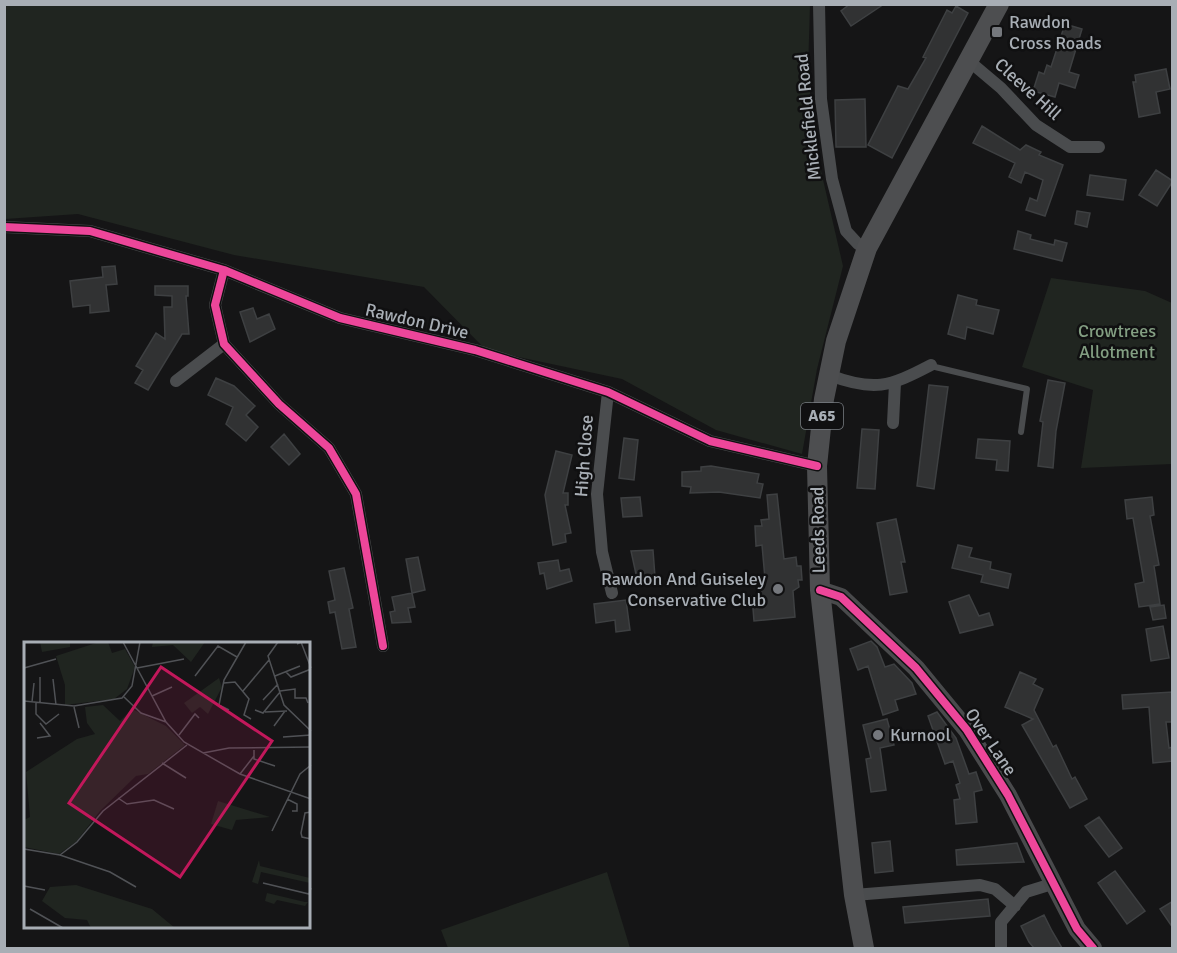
<svg xmlns="http://www.w3.org/2000/svg" width="1177" height="953" viewBox="0 0 1177 953" font-family="Signika,sans-serif">
<style>
.green{fill:#202520}
.building{fill:#313233;stroke:#3e4042;stroke-width:1.5}
.lines{fill:none;stroke-linecap:round;stroke-linejoin:round}
.lane{stroke:#4a4c4e;stroke-width:6}
.street{stroke:#4a4c4e;stroke-width:12}
.secondary{stroke:#494a4c;stroke-width:18}
.primary{stroke:#4d4e50;stroke-width:20}
.cycleway-casing{stroke:#101011;stroke-width:11}
.cycleway{stroke:#ed469a;stroke-width:8}
.poi-dot{fill:#75787d;stroke:#101011;stroke-width:2}
.labels{text-anchor:middle;dominant-baseline:central;stroke-width:5;stroke-linejoin:round;paint-order:stroke}
.shield{fill:#101011;stroke:#7a7f84;stroke-width:1.5}
.shield-label{font-size:16px;font-weight:bold;fill:#a8aeb5}
.poi-label{font-size:18px;fill:#a8aeb5;stroke:#101011;text-anchor:start}
.street-label{font-size:18px;fill:#a8aeb5;stroke:#101011}
.park-label{font-size:18px;fill:#839e82;stroke:#101011}
.inset-road{fill:none;stroke:#505256;stroke-width:1.5}
.view{fill:#c2185b;fill-opacity:0.15;stroke:#c2185b;stroke-width:3}
.inset-edge{fill:none;stroke:#a8aeb5;stroke-width:3}
</style>
<rect width="100%" height="100%" fill="#151516"/>
<path class="green" d="M5 5H810L808 71 815 145 843 266 817 369 802 454 716 430 622 379 486 350 424 287 234 255 78 214 5 219Z
M1051 278 1145 291 1172 303V464L1081 468 1093 390 1022 367Z
M607 872 630 948H448L441 930Z"/>
<path class="building" d="M850 4H884L851 26 841 11Z
M956 6 968 13 892 158 868 145 898 86 908 89 926 58 923 57 947 10 952 13Z
M1065 24 1082 29 1069 72 1079 75 1075 88 1059 83 1055 97 1033 91 1039 72 1044 74 1047 65 1051 67Z
M1166 69 1170 89 1156 92 1160 113 1139 117 1133 82H1136L1135 75Z
M865 99 866 147H836L835 100Z
M982 126 1020 150 1026 145 1041 152 1039 155 1063 165 1045 216 1026 210 1030 198 1037 201 1043 180 1025 172 1021 183 1009 177 1015 163 973 143Z
M1156 170 1173 181 1157 206 1139 195Z
M1090 175 1126 180 1123 200 1087 195Z
M1077 211 1090 213 1087 227 1075 224Z
M1018 231 1031 235 1030 239 1054 245 1055 240 1067 243 1062 261 1014 249Z
M115 266 117 284 106 285 109 311 90 313V305L73 307 70 281 103 277 102 267Z
M155 286H188V296H186L189 334H182L148 390 135 383 143 370 136 366 156 333 165 339 164 307H172V296L155 295Z
M958 295 977 300 976 305 999 310 993 334 967 327 965 339 948 334Z
M253 308 257 319 269 314 275 329 250 342 240 312Z
M216 378 234 386 255 406 246 415 258 427 246 441 226 424 233 407 208 395Z
M1048 380 1065 383 1056 431 1053 468 1038 466 1043 422 1040 421Z
M929 385 948 387 934 489 917 486Z
M862 429 879 430 875 489 857 488Z
M284 434 300 454 289 465 271 447Z
M624 438 638 440 634 480 619 478Z
M978 439 1010 441 1008 471 996 470 997 460 976 458Z
M556 451 572 455 563 493H568V505H565L571 533 565 534 566 542 553 545 545 495Z
M711 466 759 474 757 483 763 484 760 498 719 492 690 493 691 487 682 486V472L701 471V467Z
M777 494 784 559 796 557 797 566H801L802 580H798L799 587 793 591 795 617 754 621 752 596 761 595 760 580 765 579 762 545 756 546 755 526H762L761 520 769 519 767 495Z
M640 497 642 516 623 517 621 498Z
M1152 497 1154 515 1150 516 1159 565 1154 566 1160 604 1139 607 1135 584 1144 582 1133 518 1127 519 1125 500Z
M896 519 905 562H901L907 592 890 595 877 523Z
M958 545 972 548 969 557 991 562 990 569 1011 574 1008 588 981 582 983 575 952 568Z
M653 550 655 577 637 579 631 551Z
M418 557 425 590 412 593 406 559Z
M558 560 560 571 569 569 572 581 547 589 544 573 540 574 538 563Z
M344 568 353 608 349 609 356 647 342 649 335 612 330 613 328 602 335 600 329 571Z
M412 593 415 607 408 608 411 622 392 623 390 612 395 611 392 597Z
M969 595 979 616 989 613 993 625 960 633 949 602Z
M626 600 630 630 616 632 615 620 596 623 594 604Z
M1164 605 1166 618 1153 620 1150 607Z
M1163 626 1169 658 1151 661 1146 629Z
M871 641 877 647 885 667 894 664 912 683 916 694 895 700 898 710 883 715 868 666 858 670 850 649Z
M1020 672 1036 679 1033 684 1043 689 1034 710 1053 747 1056 745 1072 779 1075 777 1087 799 1070 808 1022 725 1033 719 1005 707Z
M1173 692V722H1166L1169 748 1173 747V761L1153 763 1149 707 1123 709 1122 695Z
M937 712 956 738 969 774 976 772 982 790 974 792 977 822 956 824 954 800 960 799 956 785 960 783 953 761 945 764 928 716Z
M887 719 894 745 880 748 886 790 871 792 866 759 871 758 863 725Z
M1099 817 1122 848 1109 857 1085 826Z
M890 841 893 871 875 873 872 843Z
M1017 843 1024 862 957 865 956 850Z
M1115 871 1145 911 1127 924 1098 883Z
M988 899 990 916 905 923 903 907Z
M1173 901V928L1160 909Z
M1044 915 1052 931 1062 948H1034L1029 942 1021 926Z"/>
<g class="lines">
<path class="lane" d="M931 366 1027 389 1021 432"/>
<path class="street" d="M819 4 821 99 832 179 846 231 858 244 867 248
M969 61 1001 88 1036 125 1070 147H1099
M4 227 90 231 224 270 340 318 475 350 608 392 710 441 817 466
M224 270 215 305 224 344 279 404 329 448 356 494 383 646
M829 375C874 392 889 387 931 365
M176 381 224 344
M608 392 597 494 602 552 612 593
M893 423 895 383
M854 895 980 885 995 889 1015 906
M1001 948V922L1026 892 1052 884"/>
<path class="secondary" d="M820 590 841 597 916 668 967 730 1008 795 1077 929 1093 948"/>
<path class="primary" d="M864 948 854 895 820 590 817 466 824 399 836 341 867 248 999 4"/>
<defs>
<path id="cycleway" d="M4 227 90 231 224 270 340 318 475 350 608 392 710 441 817 466
M224 270 215 305 224 344 279 404 329 448 356 494 383 646
M820 590 841 597 916 668 967 730 1008 795 1077 929 1093 948"/>
</defs>
<use href="#cycleway" class="cycleway-casing"/>
<use href="#cycleway" class="cycleway"/>
</g>
<g class="poi-dot">
<rect x="991" y="26" width="12" height="12" rx="3"/>
<circle cx="778" cy="589" r="6"/>
<circle cx="878" cy="735" r="6"/>
</g>
<g class="labels">
<rect class="shield" x="801" y="403" width="42" height="26" rx="4.5"/>
<g class="shield-label">
<text x="822" y="416">A65</text>
</g>
<g class="poi-label">
<text x="1009" y="22">Rawdon<tspan x="1009" dy="21">Cross Roads</tspan></text>
<text x="766" y="579" text-anchor="end">Rawdon And Guiseley<tspan x="766" dy="21">Conservative Club</tspan></text>
<text x="890" y="735">Kurnool</text>
</g>
<g class="street-label">
<text transform="translate(1028 89) rotate(42)">Cleeve Hill</text>
<text transform="translate(808 117) rotate(-96)">Micklefield Road</text>
<text transform="translate(417 321) rotate(13)">Rawdon Drive</text>
<text transform="translate(584 456) rotate(-86)">High Close</text>
<text transform="translate(818 530) rotate(-91)">Leeds Road</text>
<text transform="translate(991 742) rotate(56)">Over Lane</text>
</g>
<g class="park-label">
<text x="1117" y="331">Crowtrees<tspan x="1117" dy="21">Allotment</tspan></text>
</g>
</g>
<g transform="translate(24 642)">
<rect width="286" height="286" fill="#151516"/>
<path d="M16 0H46V5L18 10ZM75 0H84L88 11 101 7 111 25 103 47 90 57 41 63V43L32 14ZM129 0H181L167 20 149 3 128 5ZM195 36 198 45 184 72 176 65 168 71 160 61ZM79 63 96 79 108 67 142 84 161 103 124 132 112 134 76 169 52 200 35 212 0 205V178L6 175 2 130 53 97 71 92 63 81 61 65ZM194 159 246 175 212 178 208 188 187 182ZM235 218 236 224 286 236V241L237 230 234 242 228 240ZM52 243 128 267 151 286H67L63 278 41 276 18 259 26 245ZM243 251 281 260H284L281 264 253 258 250 262 241 259Z" fill="#202520"/>
<path class="inset-road" d="M99 0 142 80 160 100 216 132 287 157M254 0 244 14 260 63 287 89M273 2 277 0 287 26M0 26 32 17M113 26 160 17M262 30 267 35 287 27M171 34 194 4 213 15M251 34 276 24M16 35V60M29 37 32 63M200 41 211 40 225 57 220 73 227 77M219 49 245 18M256 49 271 47V56H282L284 61M128 54 148 45M100 55 117 71 142 80M239 58 254 42M0 59 50 64 98 56 108 44 116 0M8 60 10 41M12 61V72L22 82 35 72M50 65 55 86M205 68 195 63 200 38 222 0M231 68 239 71 256 50M241 70 263 69M250 84 261 69M155 93 171 72 175 76M259 95 287 93M13 96 26 94 16 81M230 108V117L251 124M179 111 205 106 287 105M138 121 162 136M216 132 230 114M94 156 103 162 130 158 150 167M263 157 273 162V169H268M287 170 281 171 277 191 278 195 287 197M248 189 276 132 287 123M0 207 36 213 86 230 112 245M36 213 53 200 79 169 163 103M239 241 285 252 287 246M0 244 21 248M6 267 39 286"/>
<path class="view" d="M137 25 248 99 156 235 45 161Z"/>
<rect width="286" height="286" class="inset-edge"/>
</g>
<rect width="1177" height="953" fill="none" stroke="#a8aeb5" stroke-width="12"/>
</svg>
